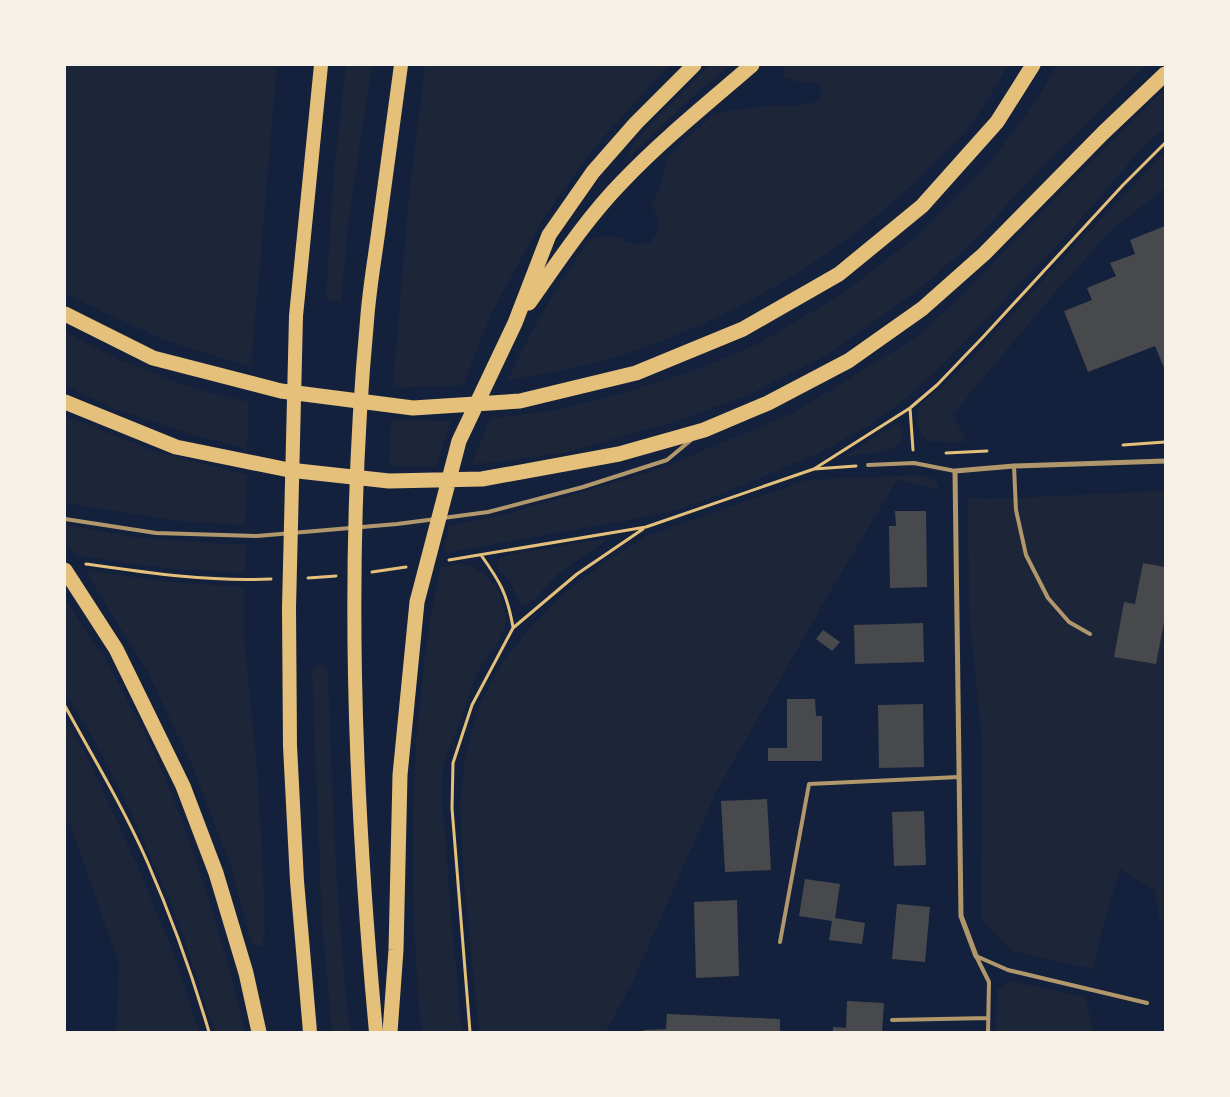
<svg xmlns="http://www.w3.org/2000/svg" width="1230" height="1097" viewBox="0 0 1230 1097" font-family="Roboto,sans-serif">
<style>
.green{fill:#1d2539}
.building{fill:#48494c}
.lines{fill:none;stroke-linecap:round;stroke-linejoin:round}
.path{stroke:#e5c07b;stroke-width:3}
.service{stroke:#b1986c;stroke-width:4}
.minor{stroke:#b1986c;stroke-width:5}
.trunk{stroke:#e5c07b;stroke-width:14}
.motorway{stroke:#e5c07b;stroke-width:15}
</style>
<rect width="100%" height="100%" fill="#14213d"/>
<path class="green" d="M65 65H277L251 367 164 340 65 294Z
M346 65H372L349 217 341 302 326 299 334 172Z
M425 65H669L593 149 544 217 491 314 463 385 393 388 408 206Z
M710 65H731L696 93 628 159 632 145 660 114Z
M783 65H1008C996 86 980 113 965 132 954 144 941 155 930 167 841 257 727 324 605 360 573 369 540 374 508 380 529 331 559 285 589 240 596 238 605 234 613 236 630 240 630 248 651 242 663 225 660 221 651 204L660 188 668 156 715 113 771 105 795 106 813 103 820 99 821 86 818 83 798 82 784 77Z
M1057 65H1147L1041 168 971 244 918 290 828 354 751 394 677 421 563 453 471 465 490 419 556 410 633 390 701 368 758 344 842 294 916 237 992 160 1036 101Z
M1165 89V128L1141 149 1070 232 941 366 905 399 869 425 823 451 739 487 683 508 635 519 443 553 450 526 509 513 576 494 659 469 793 413 917 337 960 297 1067 186Z
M1165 152V188L1110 231 1047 302 953 414 966 442 927 441C918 430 913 420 919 406L963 368 1056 266Z
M65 332 117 359 192 388 249 402 247 449 190 434 115 409 65 386Z
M65 416 154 451 247 475 245 525 179 521 65 503Z
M391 420 451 421 436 466H389Z
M897 424C904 427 904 438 900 444L882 452 844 457Z
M922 475 935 480 940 490 897 480 827 597 717 790 634 979 606 1032H479L464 885 460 806 465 758 478 708 501 664 529 629 566 592 605 562 645 537 806 480Z
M1165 491V920L1159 917 1155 890 1120 869 1102 929 1093 969 1011 951 981 919 982 742 969 608 968 498 987 499Z
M65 525 139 538 245 545V573L164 568 75 555 65 542Z
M603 539V543L559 573 529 604 521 605 509 580 500 571 496 564 500 558 508 555Z
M462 563C488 571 505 592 505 619 506 638 489 652 480 668 470 685 467 707 459 725 454 738 447 750 444 764 439 790 444 820 446 847 450 909 456 970 462 1032H421C408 878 408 720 440 568Z
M85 570 168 582 244 587V638L257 768 263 875 265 933 262 946 256 947 251 941 231 867 192 765 148 673Z
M65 598 98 650 100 649C122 692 147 734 165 778 200 861 224 945 245 1032H215L179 923 132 814 97 745 65 691Z
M322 665 328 669C332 790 336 911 350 1032H332L322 923 312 669Z
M65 720 84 750 138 867 175 957 199 1032H116L119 964 70 824 65 822Z
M1012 981 1086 998 1093 1032H995L997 990Z"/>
<path class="building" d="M1165 226V370L1155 346 1088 372 1064 311 1092 300 1087 288 1116 276 1110 263 1135 254 1130 240Z
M895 511H926L927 587 890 588 889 526H896Z
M1143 563 1165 567V617L1156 664 1114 657 1124 602 1135 604Z
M923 623 924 662 855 664 854 625Z
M823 630 840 642 832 651 816 639Z
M787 699H815L816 716H822V761H768V748H787Z
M923 704 924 767 879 768 878 705Z
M767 799 771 870 725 872 721 801Z
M924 811 926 865 894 866 892 812Z
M805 879 840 884 835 918 865 923 862 944 829 940 832 921 799 916Z
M737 900 739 976 696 978 694 902Z
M897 904 930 907 925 962 892 959Z
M847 1001 884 1003 882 1032H833V1027L846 1028Z
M667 1014 780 1019V1032H644V1030L666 1029Z"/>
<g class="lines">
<path class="path" d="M910 408 913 450
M1123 445 1165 442
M946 453 987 451
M814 469 856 466
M481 555C501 583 507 594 513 627
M449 560 646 527 814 469 910 408 937 385 984 336 1123 185 1165 143
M86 564C148 573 209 582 271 579
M372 572 406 567
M308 578 336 576
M65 706C93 757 123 807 147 861 171 916 192 974 209 1032
M470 1032 452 808 453 763 472 705 513 628 577 574 643 529"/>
<path class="service" d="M868 465 914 463 955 471
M1014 466 1016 510 1026 555 1048 598 1069 622 1090 634
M443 518 488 512 583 487 667 460 691 440
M65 519 156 533 257 536 397 524 436 519
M780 942 809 784 959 777
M976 956 1008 970 1147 1003
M976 956 989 982 988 1032
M892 1020 988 1018"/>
<path class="minor" d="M976 956 961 916 955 471 1014 466 1165 461"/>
<path class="trunk" d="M310 1032 297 881 290 746 289 608 296 316 321 65
M376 1032C354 796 345 557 367 321 369 292 374 263 378 234 386 178 393 121 401 65"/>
<path class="motorway" d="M529 303C558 262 586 219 622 182 662 140 708 103 752 65
M65 314 153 358 281 391 413 408 520 401 636 373 743 329 839 274 922 206 997 122 1033 65
M65 402 176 447 289 470 389 481 482 479 619 454 704 430 768 403 848 361 923 308 984 254 1103 133 1165 74
M65 570 116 649 183 786 216 873 246 973 259 1032
M390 1032 396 950 400 775 417 602 459 441 515 323 549 235 593 172 636 123 694 65"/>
</g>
<rect width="1230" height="1097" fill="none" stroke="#f6f1e7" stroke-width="132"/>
</svg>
